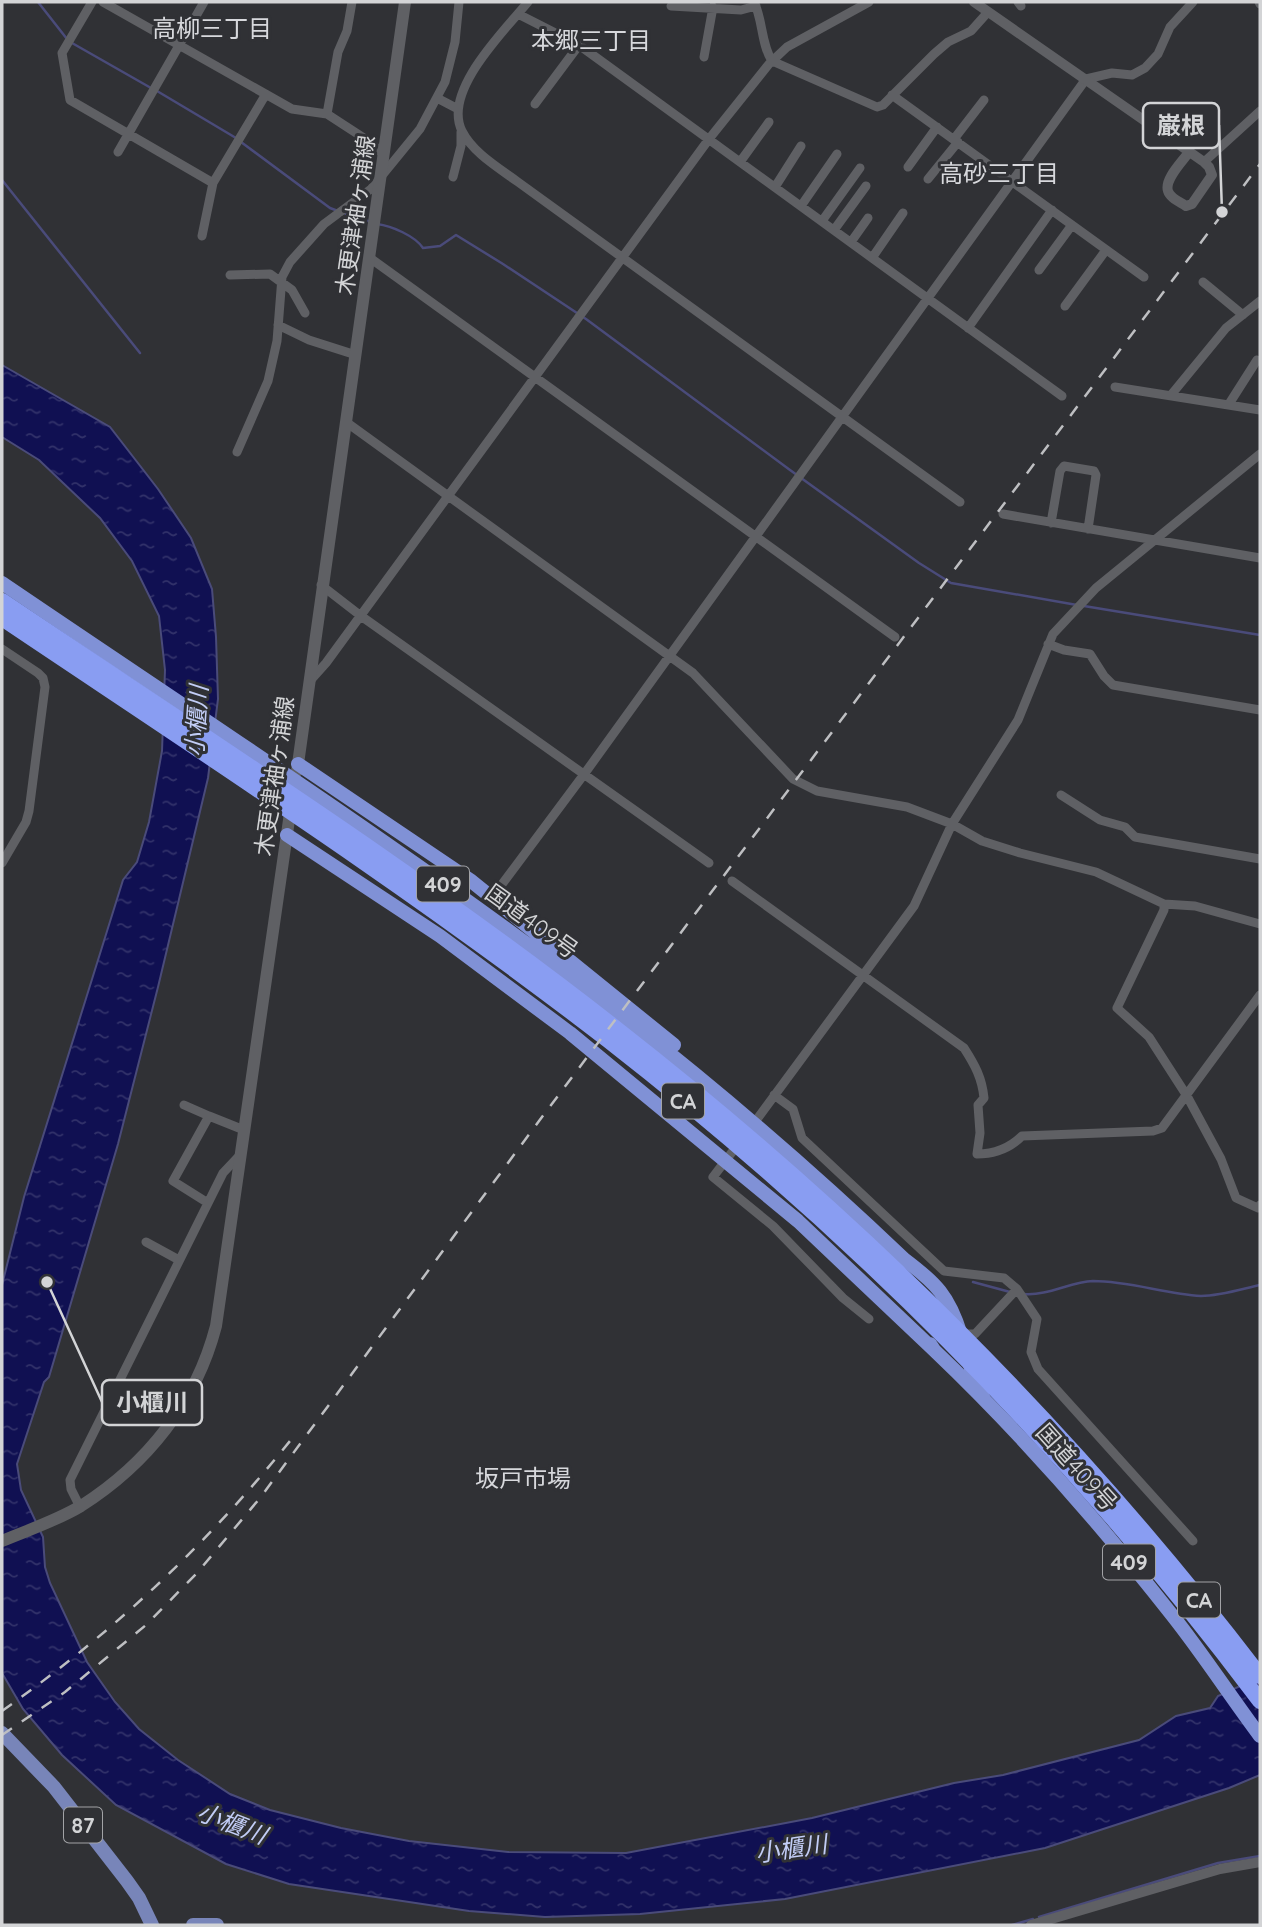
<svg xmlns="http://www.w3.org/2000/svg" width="1262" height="1927" viewBox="0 0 1262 1927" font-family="Quicksand,'Noto Sans JP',sans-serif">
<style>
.water{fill:url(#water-ripples);stroke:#4a4b7a;stroke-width:2}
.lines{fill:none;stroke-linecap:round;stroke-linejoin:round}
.stream{stroke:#4a4b7a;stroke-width:2.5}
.minor{stroke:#5f6064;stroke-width:9}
.tertiary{stroke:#5f6064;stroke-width:10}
.secondary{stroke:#5f6064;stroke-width:12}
.primary{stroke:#7885b9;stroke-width:14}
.trunk{stroke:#8091d6;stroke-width:14}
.motorway{stroke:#899df2;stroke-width:16}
.rail{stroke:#bebfc2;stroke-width:2.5;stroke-dasharray:12 12;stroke-linecap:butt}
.labels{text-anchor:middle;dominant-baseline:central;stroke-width:6;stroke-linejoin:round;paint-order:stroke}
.shield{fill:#303135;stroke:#a2a3a6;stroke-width:2}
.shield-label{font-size:21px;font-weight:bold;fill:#d3d4d6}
.street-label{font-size:23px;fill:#d3d4d6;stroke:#303135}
.neighbourhood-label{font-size:24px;fill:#d7d8dc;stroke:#303135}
.water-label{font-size:24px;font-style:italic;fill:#c2cdf6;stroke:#303135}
.leader{fill:none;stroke:#d3d4d6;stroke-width:2.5}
.callout-dot{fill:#d3d4d6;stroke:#303135;stroke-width:2.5}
.callout{fill:#303135;stroke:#d3d4d6;stroke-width:2.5}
.callout-label{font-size:24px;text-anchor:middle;font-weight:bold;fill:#d3d4d6}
</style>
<defs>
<pattern id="water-ripples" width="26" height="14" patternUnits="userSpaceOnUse" patternTransform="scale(1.75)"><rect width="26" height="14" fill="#101052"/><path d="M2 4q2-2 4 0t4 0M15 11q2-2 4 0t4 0" fill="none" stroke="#32326a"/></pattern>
</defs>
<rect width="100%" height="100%" fill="#303135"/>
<path class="water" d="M2 365 110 427 158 489 191 538 212 589 216 637 218 699 208 778 158 987 118 1144 49 1377 44 1382 17 1464 21 1490 43 1537 45 1567 50 1583 87 1662 115 1702 139 1729 178 1760 230 1794 270 1810 341 1828 409 1841 508 1852 626 1853 812 1818 954 1783 1003 1775 1139 1740 1176 1716 1210 1708 1218 1696 1260 1677V1775L1229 1788 1045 1848 785 1899 640 1914 545 1917 469 1911 289 1884 226 1864 116 1805 62 1755 23 1709 2 1673V1285L24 1197 123 880 137 862 149 822 162 751 165 670 159 616 132 561 100 518 39 460 2 437Z"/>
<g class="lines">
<path class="stream" d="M38 2 67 39
M72 43 151 88
M157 91 236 138
M241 142 330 208 338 211
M2 180 140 353
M344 213 371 222
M377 224C392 226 415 236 423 248L440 246 456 235 503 264 586 319 790 470 919 563 951 583 1077 605
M1084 606 1260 635
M973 1282 1010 1292
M1024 1294C1048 1296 1070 1282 1093 1281 1130 1281 1165 1294 1201 1296 1220 1296 1242 1289 1260 1285
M1039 1917 1218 1863 1260 1856
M1012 1925 1033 1919"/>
<path class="minor" d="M92 2 62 53 70 100 213 183
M103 2 292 109 327 114 370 142 384 155
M528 2C505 30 442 91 462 131 473 153 499 168 518 182L960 502
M754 2C763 20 761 44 772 61L877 107 883 105 934 54 948 42 971 31 988 12
M1018 2 1021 6
M1259 2 1260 4
M671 6 741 10 756 6
M518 14 579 45 1062 396
M704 57 713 7
M892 95 1144 277
M437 98 458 109
M535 104 579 45
M327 114 338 52 347 31 352 2
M954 139 984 100
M118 152 204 2
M740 162 769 122
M1204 162 1260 111
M908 167 937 127
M453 177 461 146V132
M928 179 958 142
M775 187 801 146
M801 206 837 154
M822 221 860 168
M834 230 866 186
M202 236 213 183 266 94
M851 242 868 218
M370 258 895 637
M872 258 903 213
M1039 270 1072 225
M230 275 270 274 292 290 305 313
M1203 282 1243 315
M1065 306 1106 250
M278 325 309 340 356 355
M968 328 1052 210
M1115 387 1260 410
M1171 395 1226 328 1260 301
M1229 404 1257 360
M346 422 693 673 793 779 817 791 907 807 952 824 982 841 1020 853 1096 872 1164 904 1195 906 1260 924
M237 452 268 381 277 341 282 277 290 262 324 224 371 189 420 129 445 82 455 42 459 2
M1003 514 1260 558
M1051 523 1060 471 1064 466 1094 471 1096 475 1088 529
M321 585 361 616 709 863
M1048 644 1064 650 1090 654 1104 676 1113 685 1260 710
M2 649 38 673 43 678 45 687 29 811 26 822 2 863
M309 682 326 663 709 139 769 64 787 47 869 2
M1061 795 1100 820 1125 827 1135 837 1260 859
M732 881 964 1048C975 1065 982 1078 984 1098L978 1105 980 1133 977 1154C994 1154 1010 1148 1022 1136L1153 1131 1162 1128 1260 995
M497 891 585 773 1086 79 1112 73 1132 75 1145 68 1158 54 1170 27 1193 2
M1164 904V910L1117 1008 1149 1037 1187 1096 1221 1159 1236 1198 1258 1208 1260 1205
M774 1095 793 1109 802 1138 944 1271 1004 1278 1017 1289 1037 1319 1031 1352 1038 1369 1193 1541
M184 1105 209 1116 173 1181 208 1203
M209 1116 244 1130
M752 1126 914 906 952 824 1018 720 1053 634 1096 588 1260 454
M739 1143 713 1177 773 1226 843 1298 869 1319
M146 1242 179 1260
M962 1334H975L1017 1289
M80 1507 71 1489 70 1480 223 1173 240 1155"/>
<path class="tertiary" d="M974 2 1204 162 1209 167 1212 175 1192 204 1186 206C1180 202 1170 198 1168 191 1164 179 1183 161 1189 152
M1031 1925 1220 1869 1260 1862"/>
<path class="secondary" d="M297 771 405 2
M2 1541C28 1530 56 1521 81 1506 147 1464 196 1403 216 1326L291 806"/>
<path class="primary" d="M2 1733 54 1787 127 1881 139 1898 152 1925
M193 1925H217"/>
<path class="trunk" d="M2 583C211 725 425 863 625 1018 722 1094 815 1174 904 1259 936 1283 949 1296 961 1335
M298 764 470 880 674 1045
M287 835 440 936 570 1033 798 1221 934 1350
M930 1344 934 1350C1020 1432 1099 1522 1172 1615 1203 1654 1230 1696 1260 1736
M969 1361 974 1380 984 1399"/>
<path class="motorway" d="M2 601C210 741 422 876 619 1031 858 1218 1076 1435 1260 1676
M2 618C206 755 413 889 608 1040 852 1230 1074 1453 1260 1701"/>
<path class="rail" d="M2 1711C116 1630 206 1546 294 1436
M2 1735 65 1692 146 1625 197 1573 260 1498 539 1121 1260 164"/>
</g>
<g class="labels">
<g class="shield">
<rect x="417" y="866.5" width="52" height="35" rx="5"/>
<rect x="662" y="1083.5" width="42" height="35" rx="5"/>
<rect x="1103" y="1544.5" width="52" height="35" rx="5"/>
<rect x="1178" y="1582.5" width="42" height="35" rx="5"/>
<rect x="64" y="1807.5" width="38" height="35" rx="5"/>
</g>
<g class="shield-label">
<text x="443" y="884">409</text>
<text x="683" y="1101">CA</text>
<text x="1129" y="1562">409</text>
<text x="1199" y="1600">CA</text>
<text x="83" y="1825">87</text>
</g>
<g class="street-label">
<text transform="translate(355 215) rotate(-82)">木更津袖ヶ浦線</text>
<text transform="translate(274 776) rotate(-82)">木更津袖ヶ浦線</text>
<text transform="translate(532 921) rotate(36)">国道409号</text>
<text transform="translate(1077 1467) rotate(48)">国道409号</text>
</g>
<g class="neighbourhood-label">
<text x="212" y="28">高柳三丁目</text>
<text x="591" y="40">本郷三丁目</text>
<text x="999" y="173">高砂三丁目</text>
<text x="523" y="1478">坂戸市場</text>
</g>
<g class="water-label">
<text transform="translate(196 721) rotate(-86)">小櫃川</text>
<text transform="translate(232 1823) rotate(21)">小櫃川</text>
<text transform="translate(791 1848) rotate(-8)">小櫃川</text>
</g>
</g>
<path class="leader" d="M1222 212L1219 125M47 1282L102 1402"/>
<g class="callout-dot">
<circle cx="1222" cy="212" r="7"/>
<circle cx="47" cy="1282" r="7"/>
</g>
<g class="callout">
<rect x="1143" y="103" width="76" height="45" rx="7"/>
<rect x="102" y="1380" width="100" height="45" rx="7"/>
</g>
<g class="callout-label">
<text x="1181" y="134">巌根</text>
<text x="152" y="1411">小櫃川</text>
</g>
<rect width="1262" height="1927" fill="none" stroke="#d3d4d6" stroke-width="7"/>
</svg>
